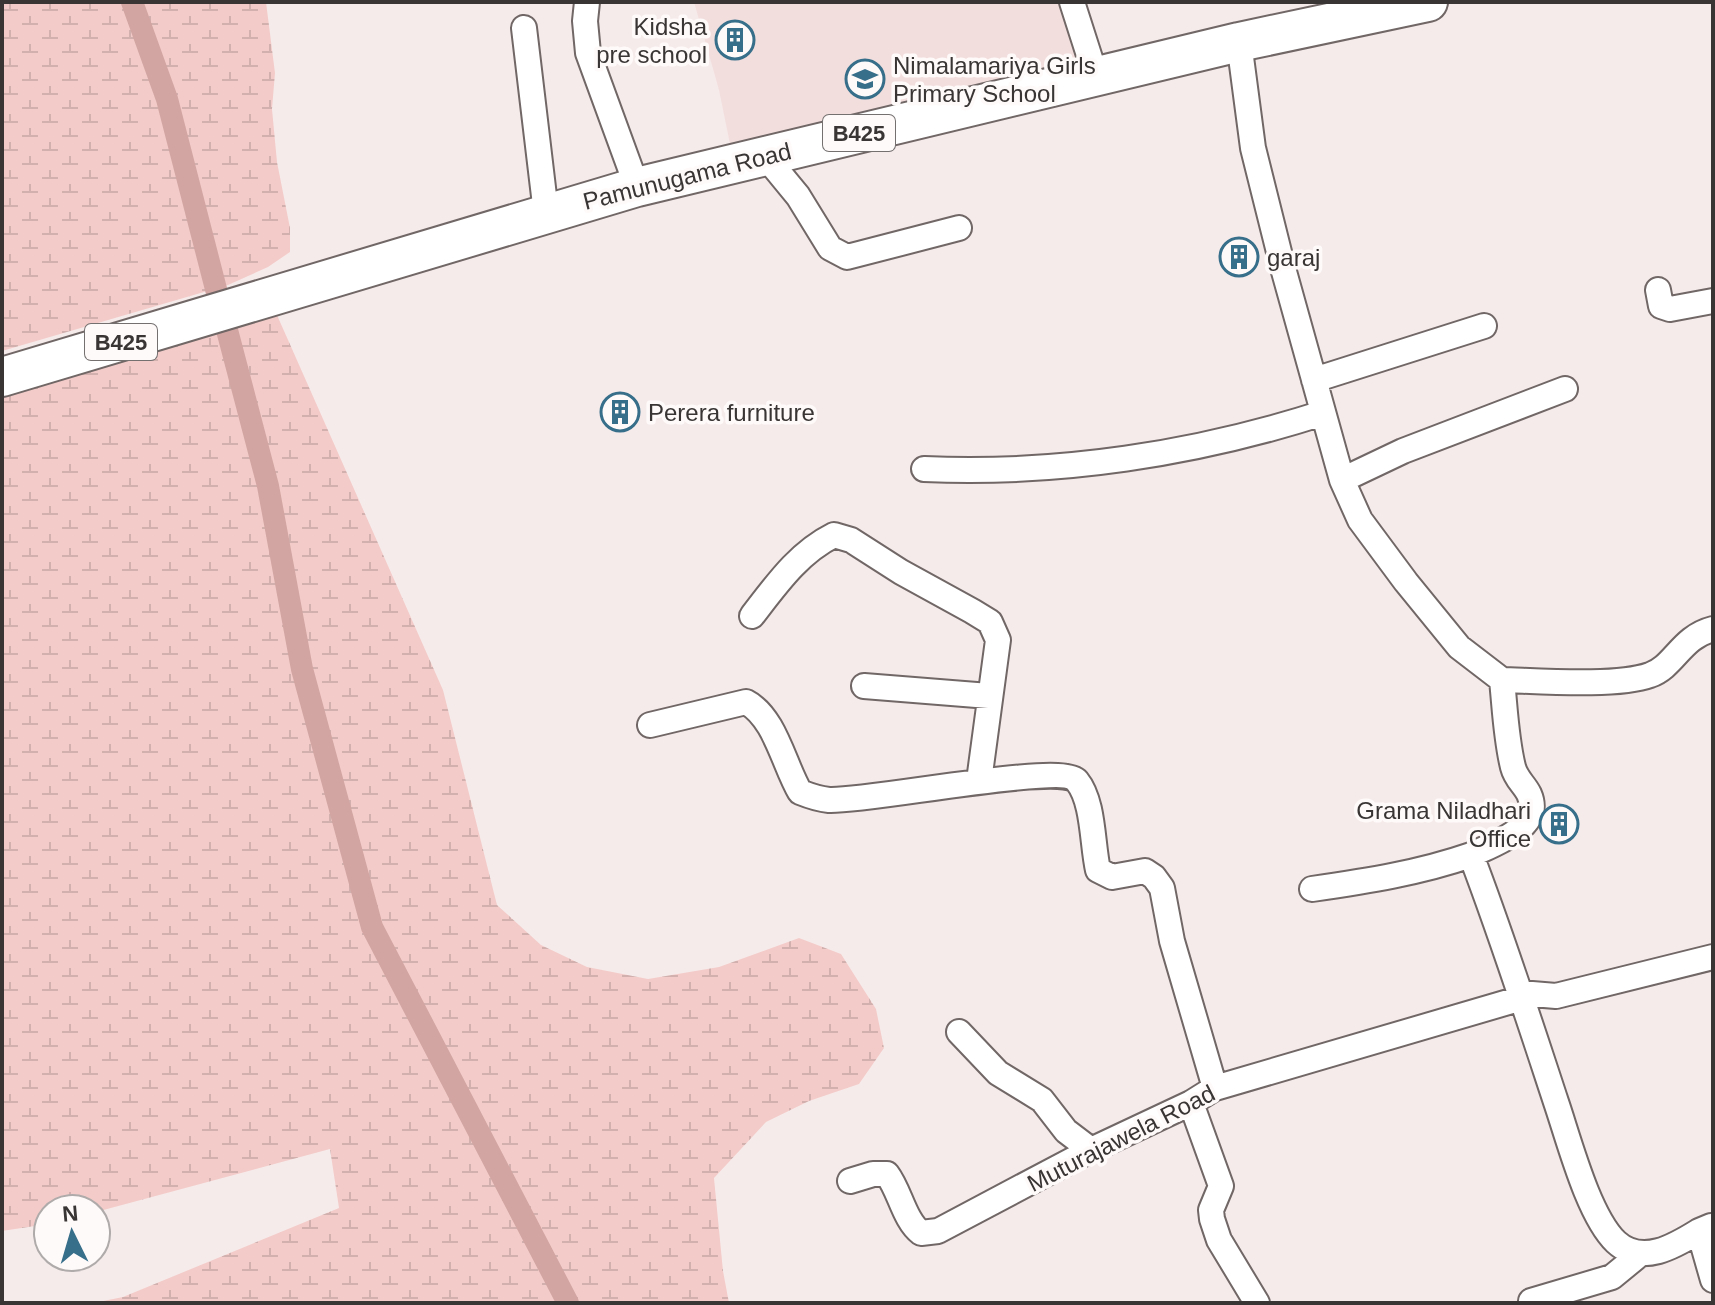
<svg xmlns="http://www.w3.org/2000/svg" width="1715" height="1305" viewBox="0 0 1715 1305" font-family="Helvetica,sans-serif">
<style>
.built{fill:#f2dedd}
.wetland{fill:url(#wetland-marsh)}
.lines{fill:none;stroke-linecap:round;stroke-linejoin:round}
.canal{stroke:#d2a5a2;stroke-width:22}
.minor-casing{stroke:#706766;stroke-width:28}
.primary-casing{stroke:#706766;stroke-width:42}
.minor{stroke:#fff;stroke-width:24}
.primary{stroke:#fff;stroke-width:38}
.labels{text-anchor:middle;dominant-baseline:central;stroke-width:7;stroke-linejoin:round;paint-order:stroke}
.shield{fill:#fffafa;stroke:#747070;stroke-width:2}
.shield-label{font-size:22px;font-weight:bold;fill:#393535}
.poi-label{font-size:24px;fill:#393535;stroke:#fffafa;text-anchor:start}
.street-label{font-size:24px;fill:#393535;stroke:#fffafa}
</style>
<defs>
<pattern id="wetland-marsh" width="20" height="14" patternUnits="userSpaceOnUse" patternTransform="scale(2)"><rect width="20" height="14" fill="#f3ccc9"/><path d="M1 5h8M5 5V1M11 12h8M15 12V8" fill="none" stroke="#d1b0ad"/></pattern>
</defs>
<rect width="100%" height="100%" fill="#f6ebeb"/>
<path class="built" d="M694 2H1069L1088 63 730 144 719 90Z"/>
<path class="wetland" d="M2 2H266L275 73 272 109 277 162 290 228V252L268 267 228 285 2 351Z
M273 306 443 690 497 905 541 945 587 967 648 979 719 967 799 938 841 954 876 1009 884 1048 859 1084 809 1101 766 1122 714 1178 723 1271 729 1303H93L123 1297 339 1208 330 1149 96 1212V1209H48V1224L2 1231V393Z"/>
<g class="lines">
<path class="canal" d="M132 2 167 99 217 293
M227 330 268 486 302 669 372 927 568 1303"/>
<defs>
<path id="minor" d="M587 2 585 21 588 53 637 187
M1072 2 1096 77
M524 28 546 213
M1239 42 1253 148 1283 268 1342 480 1360 520 1406 582 1459 647 1502 680C1505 709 1506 739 1513 767 1516 779 1524 784 1529 794 1544 828 1493 844 1471 855 1502 936 1529 1020 1556 1102 1569 1140 1588 1215 1616 1242 1642 1266 1675 1246 1699 1231
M765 156 798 196 830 248 847 257 959 228
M1658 290 1661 306 1670 309 1713 301
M1314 380 1484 326
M924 469C1058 475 1195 454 1323 413
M1342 480 1403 451 1565 389
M752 616C776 585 798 553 834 535L851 540 901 572 972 611 990 622 998 640 979 781
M1502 680C1538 681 1617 687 1650 675 1674 667 1681 637 1713 629
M864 686 989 696
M650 725 746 702C775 717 784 765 800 792 810 796 819 799 829 800 868 802 1061 762 1077 781 1094 802 1092 844 1098 870L1112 877 1145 871 1154 877 1162 888 1172 941 1215 1088
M1312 889C1367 881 1419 873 1471 855
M1520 993 1556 996 1713 957
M959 1032 998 1073 1042 1100 1066 1131 1091 1150
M1191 1103 1221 1186 1211 1210 1212 1219 1219 1240 1257 1303
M850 1181 873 1174H887C900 1191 904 1220 921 1233L938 1231 1091 1150 1191 1103 1215 1088 1522 998
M1711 1226 1699 1231 1713 1280
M1531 1301 1612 1277 1640 1254"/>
<path id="primary" d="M2 377 637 187 1239 42 1428 2"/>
</defs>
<use href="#minor" class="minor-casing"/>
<use href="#primary" class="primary-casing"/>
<use href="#minor" class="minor"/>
<use href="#primary" class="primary"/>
</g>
<defs>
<symbol id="building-ring" viewBox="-11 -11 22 22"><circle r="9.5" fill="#fffafa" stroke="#376e89" stroke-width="1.5"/><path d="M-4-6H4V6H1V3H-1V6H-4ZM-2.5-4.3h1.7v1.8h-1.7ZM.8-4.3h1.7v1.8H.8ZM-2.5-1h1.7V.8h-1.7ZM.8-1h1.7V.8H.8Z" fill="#376e89"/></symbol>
<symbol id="school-ring" viewBox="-11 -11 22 22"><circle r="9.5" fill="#fffafa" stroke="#376e89" stroke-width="1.5"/><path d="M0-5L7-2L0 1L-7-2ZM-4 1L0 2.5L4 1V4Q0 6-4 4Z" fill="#376e89"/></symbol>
</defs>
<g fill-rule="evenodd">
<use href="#building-ring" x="713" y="18" width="44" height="44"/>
<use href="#school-ring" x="843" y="57" width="44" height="44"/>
<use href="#building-ring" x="1217" y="235" width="44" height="44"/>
<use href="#building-ring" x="598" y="390" width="44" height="44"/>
<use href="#building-ring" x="1537" y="802" width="44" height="44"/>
</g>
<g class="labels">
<g class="shield">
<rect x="823" y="115" width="72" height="36" rx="6"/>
<rect x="85" y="324" width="72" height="36" rx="6"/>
</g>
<g class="shield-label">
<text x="859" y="133">B425</text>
<text x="121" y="342">B425</text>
</g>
<g class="poi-label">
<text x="707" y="26" text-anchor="end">Kidsha<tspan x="707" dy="28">pre school</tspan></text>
<text x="893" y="65">Nimalamariya Girls<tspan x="893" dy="28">Primary School</tspan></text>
<text x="1267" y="257">garaj</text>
<text x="648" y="412">Perera furniture</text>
<text x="1531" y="810" text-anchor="end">Grama Niladhari<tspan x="1531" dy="28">Office</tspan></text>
</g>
<g class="street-label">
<text transform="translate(687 176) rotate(-14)">Pamunugama Road</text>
<text transform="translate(1121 1138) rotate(-27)">Muturajawela Road</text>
</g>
</g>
<rect width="1715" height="1305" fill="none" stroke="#393535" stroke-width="8"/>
<g transform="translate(72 1233) rotate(355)"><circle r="38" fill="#fffafa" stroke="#b0abab" stroke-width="2"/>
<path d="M0-6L14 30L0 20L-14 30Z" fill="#376e89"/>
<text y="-12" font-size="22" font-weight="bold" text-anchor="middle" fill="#393535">N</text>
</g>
</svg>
